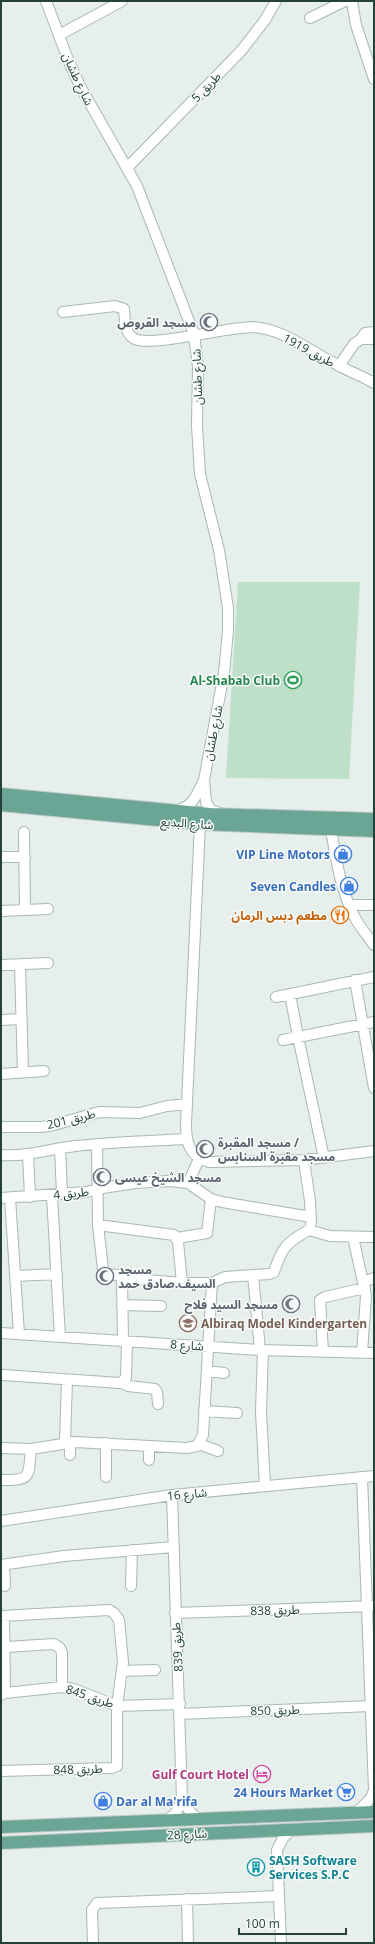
<svg xmlns="http://www.w3.org/2000/svg" width="375" height="1944" viewBox="0 0 375 1944" font-family="'Open Sans','Noto Sans Arabic',sans-serif">
<style>
.pitch{fill:#bfe0c8}
.lines{fill:none;stroke-linecap:round;stroke-linejoin:round}
.minor-casing{stroke:#a8b8b2;stroke-width:12}
.major-casing{stroke:#c2cac8;stroke-width:14}
.minor{stroke:#fff;stroke-width:10}
.major{stroke:#6aa596;stroke-width:12}
.labels{text-anchor:middle;dominant-baseline:central;stroke-width:3;stroke-linejoin:round;paint-order:stroke}
.street-label{font-size:12px;fill:#24423a;stroke:#f7fbf9}
.worship-label{font-size:12px;font-weight:bold;fill:#5b616d;stroke:#f7fbf9;text-anchor:start}
.leisure-label{font-size:12px;font-weight:bold;fill:#27864d;stroke:#f7fbf9;text-anchor:end}
.shop-label{font-size:12px;font-weight:bold;fill:#366cbe;stroke:#f7fbf9;text-anchor:end}
.food-label{font-size:12px;font-weight:bold;fill:#c56008;stroke:#f7fbf9;text-anchor:end}
.education-label{font-size:12px;font-weight:bold;fill:#785e54;stroke:#f7fbf9;text-anchor:start}
.hotel-label{font-size:12px;font-weight:bold;fill:#b23c85;stroke:#f7fbf9;text-anchor:end}
.culture-label{font-size:12px;font-weight:bold;fill:#0d838f;stroke:#f7fbf9;text-anchor:start}
</style>
<rect width="100%" height="100%" fill="#e6efeb"/>
<path class="pitch" d="M238 582H360L349 779 226 778Z"/>
<g class="lines">
<defs>
<path id="minor" d="M46 1 69 62 80 86 137 186 194 334 198 367 197 426 200 474 219 550 228 608V631L224 673 204 780 206 802 211 810 222 814
M352 1 356 25 374 79
M310 18 345 1
M59 35 122 1
M128 167 241 51 265 20 276 1
M63 312 115 306 124 309C125 319 124 334 135 339 153 347 226 327 253 327 284 329 309 351 336 364 348 371 362 376 374 383
M361 339 365 333 374 332
M339 366 354 344 361 339H374
M178 810C193 806 196 796 203 782
M200 824 186 1124C186 1143 189 1156 209 1162L304 1160 374 1151
M331 830C336 858 340 887 353 914 358 925 367 935 374 945
M24 832 25 910
M1 857H25
M349 905H374
M1 911 48 909
M1 965 48 963
M20 965 23 1072
M355 980 374 1088
M290 994 298 1037 324 1158
M276 997 374 977
M1 1020 20 1019
M283 1040 374 1022
M1 1074 44 1071
M1 1127H42L54 1125 99 1112 140 1113 167 1106 187 1104
M97 1144 98 1225 103 1269 106 1274 118 1275 122 1278 123 1341
M60 1148 62 1194
M28 1154 30 1197
M1 1155C26 1157 50 1149 75 1146 112 1142 149 1141 186 1139
M304 1160 310 1201 311 1223
M188 1183 199 1159
M52 1196 60 1337
M1 1198 86 1192 103 1188 135 1183 169 1181 188 1183 211 1199 222 1202 311 1217
M10 1198 19 1334
M98 1225 174 1235 178 1242 182 1283
M353 1237 366 1296 362 1353
M177 1238 207 1233 211 1199
M253 1275 260 1350
M15 1276 57 1274
M122 1278 182 1283H212L225 1277 269 1274 274 1272C282 1247 287 1242 309 1230L330 1236 374 1237
M363 1282 374 1278
M122 1305 161 1306
M1 1333 260 1350 374 1353
M263 1350 261 1412 265 1486
M323 1352 320 1300 325 1297 365 1288
M207 1371 224 1373
M3 1375 120 1383 126 1378 127 1342
M122 1383 128 1386 155 1389 157 1392 158 1404
M204 1411 237 1413
M65 1442 67 1380
M70 1442V1455
M199 1444 218 1451
M1 1448 31 1449 75 1442 187 1448 197 1446 203 1435 212 1283
M149 1460V1446
M106 1477V1443
M1 1480C32 1480 28 1478 31 1449
M1 1521 172 1495 374 1476
M1 1565 64 1556 174 1547
M4 1565 5 1586
M131 1586 132 1550
M175 1613 374 1606
M1 1616 109 1610 114 1613 119 1620 123 1662 117 1706V1766L112 1768 1 1771
M4 1616 5 1693
M6 1647 54 1644 60 1648 62 1653V1687
M122 1671 155 1670
M1 1695 5 1693 62 1687 74 1689 117 1706 180 1704
M180 1714 370 1706
M182 1799 191 1813 200 1820
M356 1813 371 1798 374 1790 362 1477
M166 1821 176 1813 182 1799 172 1495
M187 1899 188 1943
M93 1943 92 1910 97 1903 279 1896
M281 1943 277 1850 283 1838 291 1830"/>
<path id="major" d="M1 794 210 814 374 819
M1 805 200 824 374 831
M1 1827 374 1812
M1 1843 374 1826"/>
</defs>
<use href="#minor" class="minor-casing"/>
<use href="#major" class="major-casing"/>
<use href="#minor" class="minor"/>
<use href="#major" class="major"/>
</g>
<defs>
<symbol id="mosque-ring" viewBox="-11 -11 22 22"><circle r="9.5" fill="#f7fbf9" stroke="#6b7280" stroke-width="1.5"/><path d="M3.5-4.9A6 6 0 1 0 3.5 4.9A5 5 0 1 1 3.5-4.9Z" fill="#6b7280"/></symbol>
<symbol id="stadium-ring" viewBox="-11 -11 22 22"><circle r="9.5" fill="#f7fbf9" stroke="#2e9e5b" stroke-width="1.5"/><path d="M0-5a6.5 5 0 1 0 0 10a6.5 5 0 1 0 0-10ZM-3.5-1.8h7v3.6h-7Z" fill="#2e9e5b"/></symbol>
<symbol id="shop-ring" viewBox="-11 -11 22 22"><circle r="9.5" fill="#f7fbf9" stroke="#3f7fe0" stroke-width="1.5"/><path d="M-5-2.5h2.3a2.7 3.5 0 0 1 5.4 0H5L5.5 6h-11ZM-1.5-2.5h3a1.5 2.3 0 0 0-3 0Z" fill="#3f7fe0"/></symbol>
<symbol id="restaurant-ring" viewBox="-11 -11 22 22"><circle r="9.5" fill="#f7fbf9" stroke="#e8710a" stroke-width="1.5"/><path d="M-5-6h1v4h1v-4h1v4h1v-4h1v5L-1.5 .5V6h-2V.5L-5-1ZM5-6V6H3V1.5H1.5Q1.5-4 5-6Z" fill="#e8710a"/></symbol>
<symbol id="school-ring" viewBox="-11 -11 22 22"><circle r="9.5" fill="#f7fbf9" stroke="#8d6e63" stroke-width="1.5"/><path d="M0-5L7-2L0 1L-7-2ZM-4 1L0 2.5L4 1V4Q0 6-4 4Z" fill="#8d6e63"/></symbol>
<symbol id="hotel-ring" viewBox="-11 -11 22 22"><circle r="9.5" fill="#f7fbf9" stroke="#d1479c" stroke-width="1.5"/><path d="M-6-4.5h1.5V1H6V5H4.5V3h-9V5H-6ZM-4 0a1.8 1.8 0 1 1 3.6 0ZM.5 0V-2.5h3Q6-2.5 6 0Z" fill="#d1479c"/></symbol>
<symbol id="supermarket-ring" viewBox="-11 -11 22 22"><circle r="9.5" fill="#f7fbf9" stroke="#3f7fe0" stroke-width="1.5"/><path d="M-6-5.5h2.5l.6 2H6L4.5 2H-2.5L-4.4-4H-6ZM-1.5 3.2a1.3 1.3 0 1 0 .1 0ZM3 3.2a1.3 1.3 0 1 0 .1 0Z" fill="#3f7fe0"/></symbol>
<symbol id="building-ring" viewBox="-11 -11 22 22"><circle r="9.5" fill="#f7fbf9" stroke="#0f9aa8" stroke-width="1.5"/><path d="M-4-6H4V6H1V3H-1V6H-4ZM-2.5-4.3h1.7v1.8h-1.7ZM.8-4.3h1.7v1.8H.8ZM-2.5-1h1.7V.8h-1.7ZM.8-1h1.7V.8H.8Z" fill="#0f9aa8"/></symbol>
</defs>
<g fill-rule="evenodd">
<use href="#mosque-ring" x="199" y="312" width="20" height="20"/>
<use href="#stadium-ring" x="283" y="670" width="20" height="20"/>
<use href="#shop-ring" x="333" y="844" width="20" height="20"/>
<use href="#shop-ring" x="339" y="876" width="20" height="20"/>
<use href="#restaurant-ring" x="330" y="905" width="20" height="20"/>
<use href="#mosque-ring" x="195" y="1139" width="20" height="20"/>
<use href="#mosque-ring" x="92" y="1167" width="20" height="20"/>
<use href="#mosque-ring" x="95" y="1266" width="20" height="20"/>
<use href="#mosque-ring" x="281" y="1294" width="20" height="20"/>
<use href="#school-ring" x="178" y="1313" width="20" height="20"/>
<use href="#hotel-ring" x="252" y="1764" width="20" height="20"/>
<use href="#supermarket-ring" x="336" y="1782" width="20" height="20"/>
<use href="#shop-ring" x="93" y="1791" width="20" height="20"/>
<use href="#building-ring" x="246" y="1857" width="20" height="20"/>
</g>
<g class="labels">
<g class="street-label">
<text transform="translate(78 79) rotate(65)">شارع طشان</text>
<text transform="translate(206 87) rotate(-46)">طريق 5</text>
<text transform="translate(309 350) rotate(28)">طريق 1919</text>
<text transform="translate(197 377) rotate(-92)">شارع طشان</text>
<text transform="translate(213 733) rotate(-79)">شارع طشان</text>
<text transform="translate(187 823) rotate(4)">شارع البديع</text>
<text transform="translate(71 1119) rotate(-14)">طريق 201</text>
<text transform="translate(71 1193) rotate(-6)">طريق 4</text>
<text transform="translate(187 1345) rotate(4)">شارع 8</text>
<text transform="translate(187 1494) rotate(-6)">شارع 16</text>
<text transform="translate(275 1610) rotate(-2)">طريق 838</text>
<text transform="translate(177 1647) rotate(-93)">طريق 839</text>
<text transform="translate(90 1696) rotate(18)">طريق 845</text>
<text transform="translate(275 1710) rotate(-2)">طريق 850</text>
<text transform="translate(78 1769) rotate(-2)">طريق 848</text>
<text transform="translate(187 1834) rotate(-3)">شارع 28</text>
</g>
<g class="worship-label">
<text x="196" y="322" text-anchor="end">مسجد القروص</text>
<text x="218" y="1142">مسجد المقبرة /<tspan x="218" dy="14">مسجد مقبرة السنابس</tspan></text>
<text x="115" y="1177">مسجد الشيخ عيسى</text>
<text x="118" y="1269">مسجد<tspan x="118" dy="14">السيف.صادق حمد</tspan></text>
<text x="278" y="1304" text-anchor="end">مسجد السيد فلاح</text>
</g>
<g class="leisure-label">
<text x="280" y="680">Al-Shabab Club</text>
</g>
<g class="shop-label">
<text x="330" y="854">VIP Line Motors</text>
<text x="336" y="886">Seven Candles</text>
<text x="333" y="1792">24 Hours Market</text>
<text x="116" y="1801" text-anchor="start">Dar al Ma'rifa</text>
</g>
<g class="food-label">
<text x="327" y="915">مطعم دبس الرمان</text>
</g>
<g class="education-label">
<text x="201" y="1323">Albiraq Model Kindergarten</text>
</g>
<g class="hotel-label">
<text x="249" y="1774">Gulf Court Hotel</text>
</g>
<g class="culture-label">
<text x="269" y="1860">SASH Software<tspan x="269" dy="14">Services S.P.C</tspan></text>
</g>
</g>
<rect width="375" height="1944" fill="none" stroke="#24423a" stroke-width="4"/>
<path d="M239 1928v6h107v-6" fill="none" stroke="#24423a" stroke-width="2"/>
<text x="245" y="1928" font-size="12" fill="#24423a" stroke="#f7fbf9" stroke-width="3" paint-order="stroke">100 m</text>
</svg>
